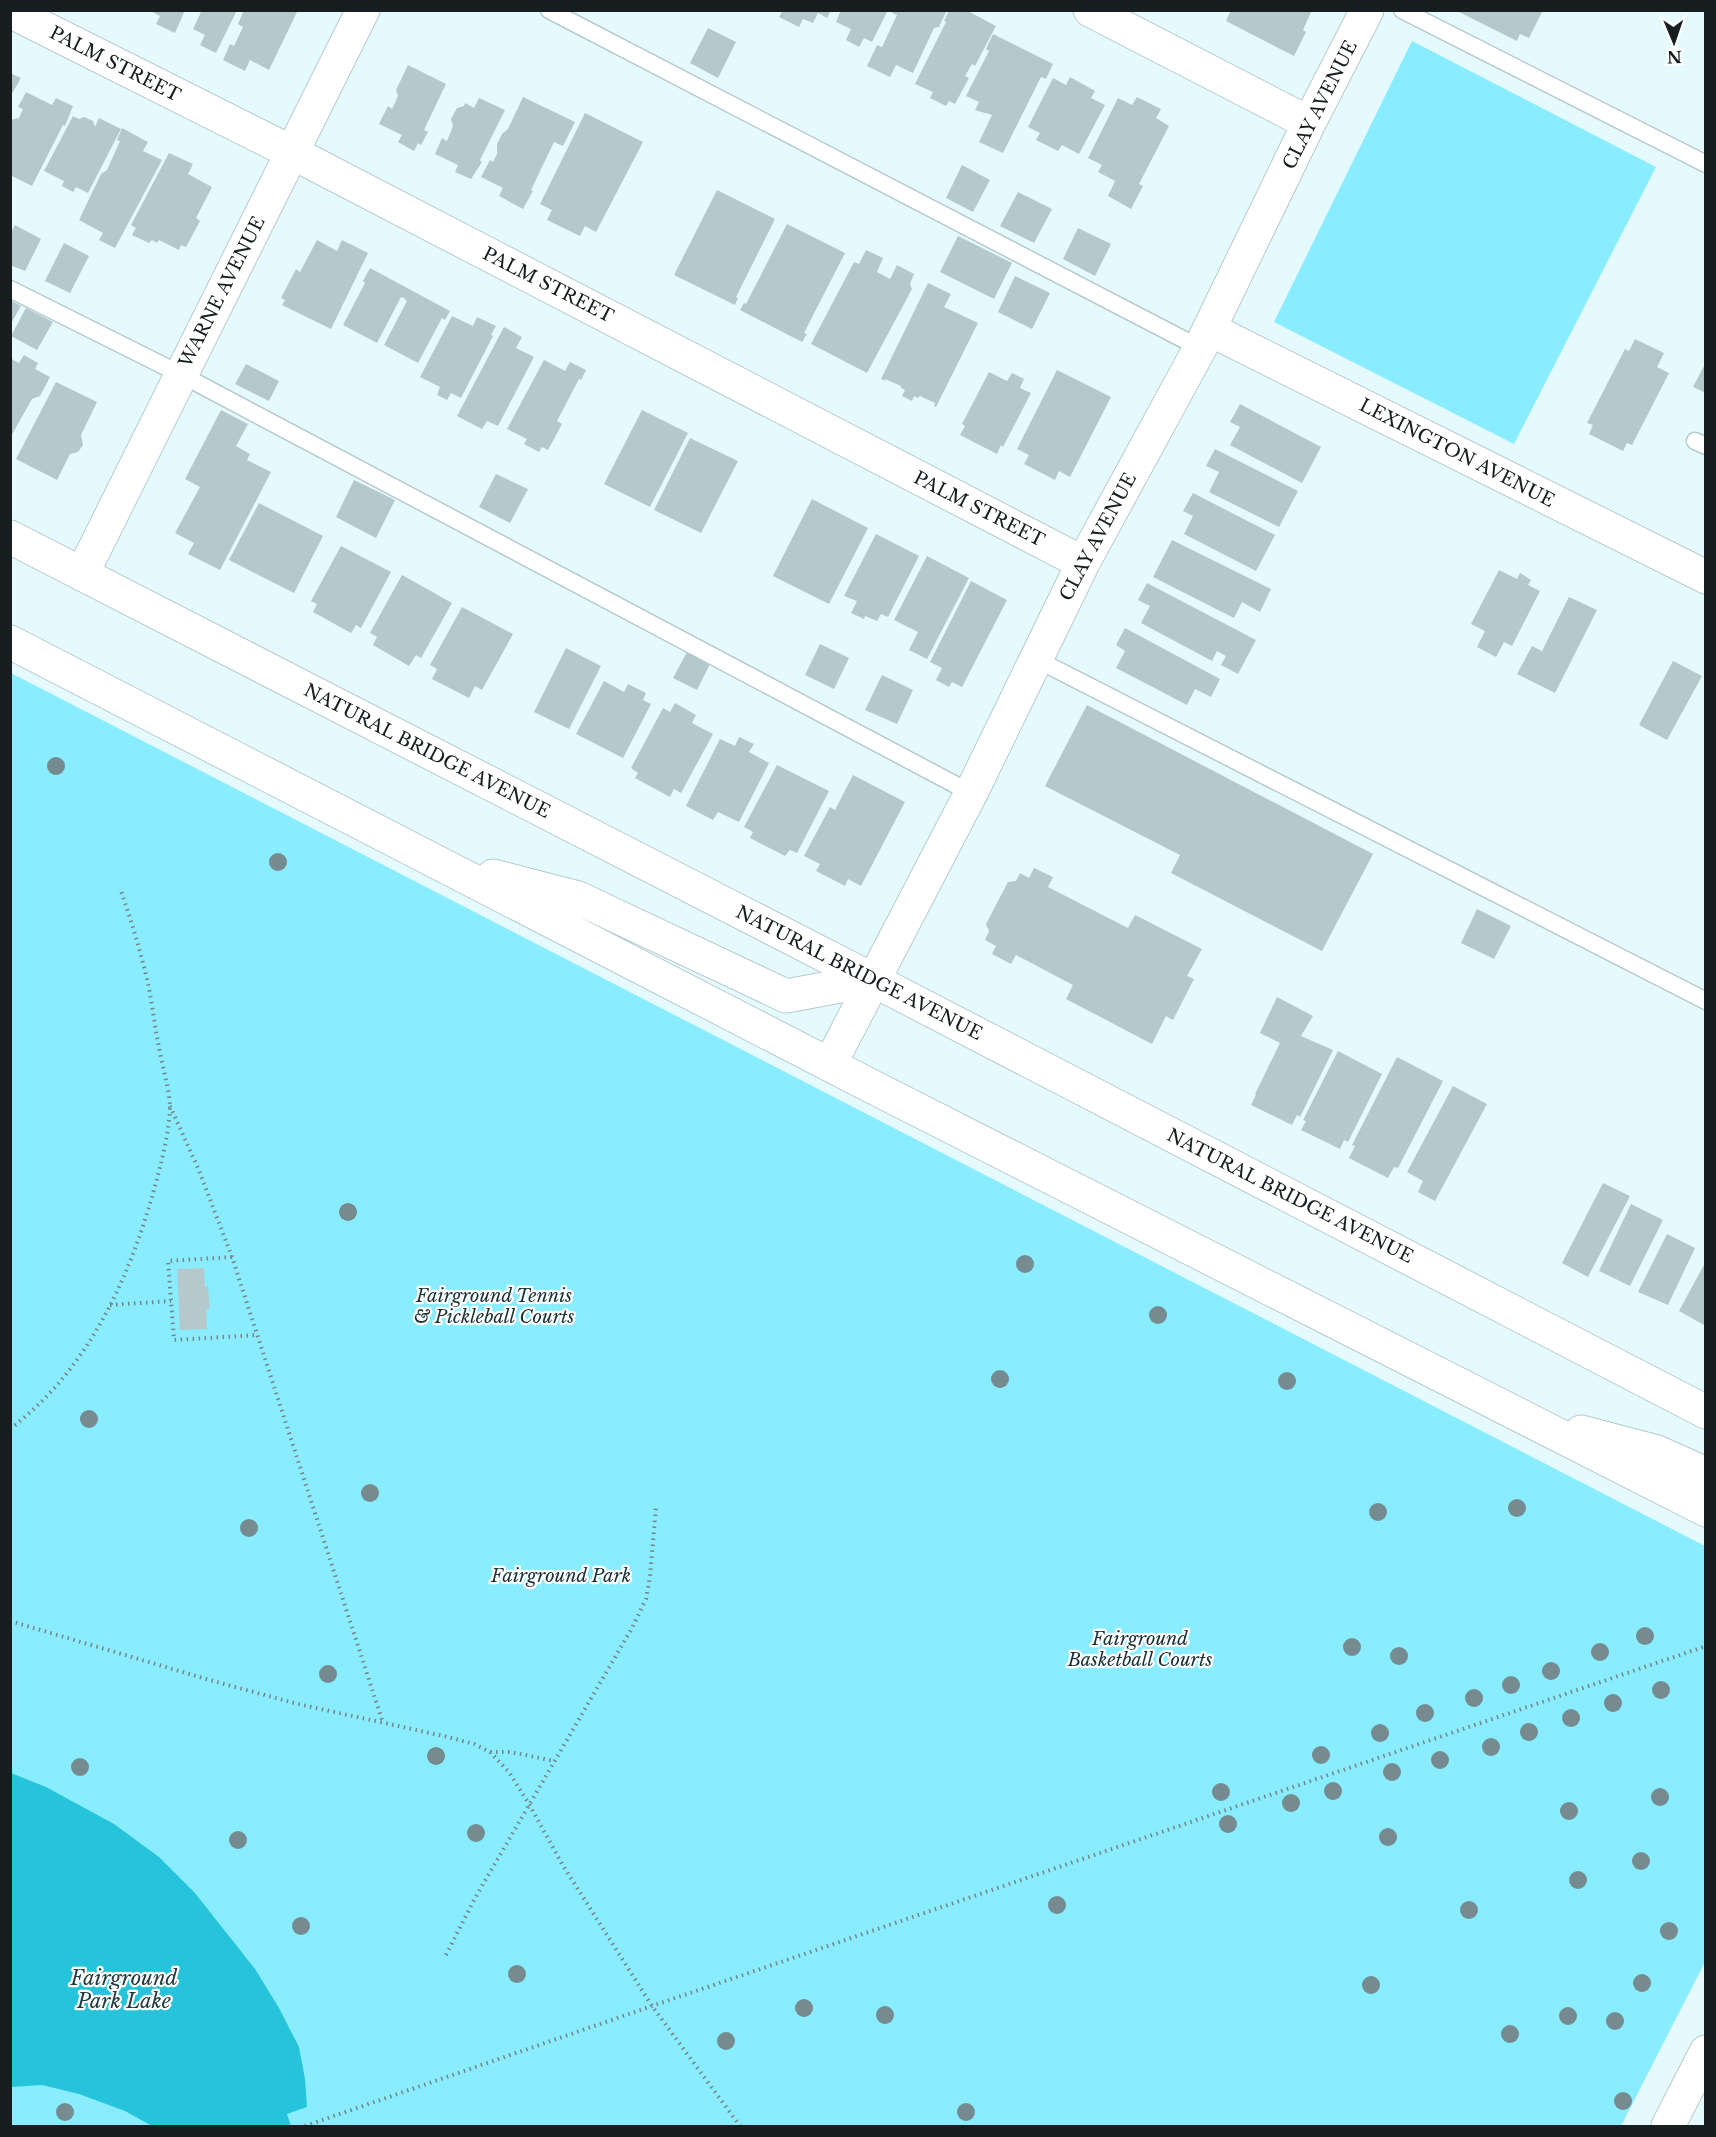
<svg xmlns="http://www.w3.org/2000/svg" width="1716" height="2137" viewBox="0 0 1716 2137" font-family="'Libre Baskerville',serif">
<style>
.green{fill:#89edff}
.water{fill:#25c4da}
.building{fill:#b5c9cc}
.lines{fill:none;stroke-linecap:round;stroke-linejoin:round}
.service-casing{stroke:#b7cbcf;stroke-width:19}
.minor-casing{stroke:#b7cbcf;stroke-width:35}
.tertiary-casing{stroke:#b7cbcf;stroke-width:35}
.primary-casing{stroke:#b7cbcf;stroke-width:35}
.path{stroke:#768487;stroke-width:4;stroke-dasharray:1.5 4.5;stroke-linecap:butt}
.service{stroke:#fff;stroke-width:16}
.minor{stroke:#fff;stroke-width:33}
.tertiary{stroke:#fff;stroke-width:33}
.primary{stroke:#fff;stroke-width:33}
.tree{fill:#758b8f}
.labels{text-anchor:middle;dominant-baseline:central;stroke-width:4.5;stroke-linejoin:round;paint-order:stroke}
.street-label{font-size:18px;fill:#171e20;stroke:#fff}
.park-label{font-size:18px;font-style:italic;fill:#193135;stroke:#fff}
.water-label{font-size:20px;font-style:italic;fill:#233b40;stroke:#fff}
</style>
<rect width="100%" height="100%" fill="#e5fafe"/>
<path class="green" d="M1412 41 1656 167 1514 444 1274 322Z
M11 673 1705 1546V1962L1621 2126H11Z"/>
<path class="water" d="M11 1773 46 1787 114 1824 159 1857 195 1893 255 1969 279 2008 299 2047 305 2079 307 2107 287 2114 291 2126H152L125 2111 79 2094 42 2085 11 2087Z"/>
<path class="building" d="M149 10H185L175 33 156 24 160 16Z
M202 10H237L216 53 200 45 205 35 193 29Z
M244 10H298L269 70 250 60 245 71 223 60 230 44 234 46 243 27 238 24Z
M783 10H831L827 18 818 13 813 23 803 19 799 27 779 17Z
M841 10H888L872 42 864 38 859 47 846 40 851 29 836 22Z
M893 10H947L939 27 934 28 913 73 896 65 890 77 867 66 877 45 882 47 897 15 892 13Z
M949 10H966L996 26 975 66 972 64 965 76 969 78 955 104 949 101 946 106 930 98 933 92 915 84 946 22 944 21Z
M1231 10H1312L1303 30 1306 32 1294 56 1226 21Z
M1455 10H1543L1529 38 1520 34 1517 41Z
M708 28 736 42 718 78 690 63Z
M993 34 1053 64 1046 79 1041 77 1003 153 979 142 992 115 975 110 979 102 966 96 989 51 986 49Z
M408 65 446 84 424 130 428 132 421 145 418 143 414 151 398 142 402 135 379 124 388 106 392 109 398 96 396 90Z
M10 73 21 78 10 97Z
M1070 77 1095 91 1091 98 1105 105 1079 154 1062 145 1058 151 1036 140 1040 133 1028 127 1053 78 1066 85Z
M26 92 52 105 56 98 73 106 65 126 63 125 32 186 10 175V120L19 118 23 109 18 107Z
M523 97 575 122 563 146 554 142 531 190 533 191 523 209 499 196 503 188 481 177 490 160 493 162 497 154V144L502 134 508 129Z
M1137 97 1161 109 1156 118 1169 126 1139 184 1143 186 1131 209 1108 196 1115 181 1098 172 1102 165 1088 158 1118 98 1132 105Z
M479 98 505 110 480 160 482 162 471 179 455 172 458 165 435 154 442 138 447 141 453 126 451 119 457 108 464 106 465 103 474 108Z
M585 113 643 142 596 232 585 226 580 236 547 220 552 210 540 204Z
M73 116 79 119 84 117 93 121 95 127 99 118 121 129 88 193 76 187 73 192 62 186 64 181 44 171Z
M122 128 148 142 143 151 162 160 115 248 99 240 103 233 79 220 101 174 107 170 120 141 117 140Z
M169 153 193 164 188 174 212 187 196 218 200 221 186 247 181 245 179 250 159 240 157 243 152 240 149 243 132 235 136 228 131 225Z
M962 165 990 180 973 212 946 198Z
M717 190 775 219 736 297 738 298 735 305 674 275Z
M1018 192 1052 209 1034 243 1000 226Z
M787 224 845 253 804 333 807 334 802 342 740 310 744 303 746 304Z
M15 225 41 239 25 271 10 265V234Z
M1078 228 1111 244 1095 276 1063 259Z
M958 236 1012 263 994 299 940 272Z
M317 240 337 251 342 240 368 253 331 329 282 305 285 300 281 298 296 269 300 272Z
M64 243 89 256 70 293 45 281Z
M866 250 883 258 877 272 890 279 897 265 914 274 910 284 912 289 867 373 811 344 854 262 859 264Z
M370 268 450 311 445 320 442 318 418 363 384 345 407 301 404 298 401 297 377 343 343 325 365 283 363 281Z
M1015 276 1050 293 1032 329 998 312Z
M928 283 951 294 944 307 978 323 936 407 934 406 935 403 920 396 918 398 914 396 912 401 902 396 905 390 901 388V386L885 379V381L881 379Z
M10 300 21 306 10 325Z
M26 308 53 322 37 350 11 336Z
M452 316 473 326 477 317 496 326 491 335 493 336 461 398 451 393 447 400 437 395 440 387 420 377Z
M504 327 522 337 516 348 534 357 498 426 487 421 482 429 457 416Z
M1635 339 1664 353 1657 367 1669 373 1632 445 1627 443 1623 451 1589 434 1593 425 1587 423 1625 349 1629 351Z
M24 355 38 363 35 369 50 377 40 396 32 399 10 438V358L19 363Z
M544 360 565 371 570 362 586 370 581 380 579 379 557 421 562 424 548 450 542 447 539 452 524 444 527 439 507 429Z
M1706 362V393L1693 387Z
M246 364 279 381 269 401 235 384Z
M1057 370 1111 397 1070 477 1059 471 1055 480 1024 464 1029 455 1017 449Z
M989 372 1007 381 1012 373 1024 379 1020 388 1031 393 1003 447 1001 445 997 454 960 435 965 426 962 424Z
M56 382 97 402 81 435 83 445 78 452 70 454 57 480 16 459Z
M1240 404 1321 447 1302 483 1230 445 1240 427 1230 422Z
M221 410 248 424 236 446 250 454 247 460 271 472 220 570 188 554 194 543 175 533 200 487 185 479Z
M642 410 688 433 650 507 604 484Z
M690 438 738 461 701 533 654 510Z
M1215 449 1298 491 1279 527 1209 492 1219 472 1206 466Z
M496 474 528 489 510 523 479 507Z
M354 480 395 500 376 538 336 517Z
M1193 493 1275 535 1256 571 1184 534 1193 516 1183 511Z
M812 499 868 528 829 604 773 576Z
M259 503 323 536 294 593 229 560Z
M876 534 919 556 888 617 881 614 877 621 865 616 864 619 851 613 857 601 844 596Z
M1172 540 1271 589 1260 612 1242 602 1234 618 1153 577Z
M341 546 391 572 361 628 356 625 351 633 313 612 317 604 311 601Z
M927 556 969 578 927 659 909 650 918 632 894 620Z
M1499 570 1517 579 1520 573 1531 580 1528 585 1540 591 1512 646 1504 642 1496 657 1477 647 1485 631 1471 624Z
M402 575 452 603 421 658 416 655 409 666 373 645 377 637 370 633Z
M971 581 1007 600 962 687 952 682 949 687 936 680 942 668 930 662Z
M1147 583 1256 640 1238 674 1221 665 1226 656 1217 651 1212 661 1141 623 1150 606 1138 600Z
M1569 597 1597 610 1555 693 1517 674 1532 646 1542 651Z
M462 607 513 634 482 690 475 686 469 698 432 679 437 669 430 665Z
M1125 628 1220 679 1211 697 1195 689 1187 705 1116 668 1125 651 1116 645Z
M820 644 849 658 834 689 805 675Z
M566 648 601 666 569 729 534 712Z
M687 652 710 664 697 690 673 678Z
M1673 661 1702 676 1667 740 1639 725Z
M882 675 913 690 897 724 865 710Z
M604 681 624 692 628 684 646 693 643 700 651 704 623 758 576 734Z
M675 703 696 715 692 723 713 734 681 793 674 789 670 797 635 778 638 773 631 768 663 708 670 712Z
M1087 705 1373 854 1322 951 1171 873 1180 855 1045 786Z
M739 737 754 744 749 752 769 763 739 822 718 812 713 820 686 806 720 739 735 746Z
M777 765 829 791 797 853 790 850 785 856 750 838 753 832 744 827Z
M853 775 905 802 861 886 848 879 845 886 816 871 820 864 804 856 830 807 835 810Z
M1034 868 1053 877 1048 887 1128 928 1135 915 1202 949 1187 976 1194 979 1173 1020 1166 1016 1152 1044 1066 999 1073 985 1016 955 1011 964 992 954 996 946 985 940 989 931 986 924 1008 882 1016 881 1020 873 1029 878Z
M1477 909 1511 926 1494 959 1461 943Z
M1277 997 1313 1016 1301 1036 1333 1050 1300 1117 1297 1115 1292 1125 1251 1105 1256 1095 1255 1094 1280 1043 1260 1033Z
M1338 1051 1382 1074 1348 1142 1344 1140 1340 1149 1301 1130 1306 1121 1303 1120Z
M1397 1057 1443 1081 1398 1168 1394 1167 1388 1178 1349 1158 1355 1146 1352 1145Z
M1453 1086 1487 1104 1435 1201 1418 1192 1423 1181 1407 1172Z
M1603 1183 1630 1196 1588 1277 1562 1263Z
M1631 1204 1663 1220 1630 1286 1599 1271Z
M1667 1234 1695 1248 1668 1305 1638 1292Z
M1706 1261V1323L1704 1325 1679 1311Z
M204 1268 205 1287 208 1286 210 1309H206L207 1329 180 1330 177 1269Z"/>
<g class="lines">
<defs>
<path id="service" d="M549 10 1200 348
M1402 10 1706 164
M10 289 180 374 971 793
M1695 441 1706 446
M1036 659 1706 1001"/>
<path id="minor" d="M1090 10 1309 123
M10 11 293 153 1083 563
M1209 329 1706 577
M82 574 363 10
M830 1064 971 793 1083 563 1200 348 1309 123 1367 10"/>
<path id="tertiary" d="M1668 2126 1706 2052"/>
<path id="primary" d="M10 537 873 980 1706 1412
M10 642 871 1086 1706 1510
M493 876 578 898 786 996 873 980
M1581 1432 1657 1452 1706 1474"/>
</defs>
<use href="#service" class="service-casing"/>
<use href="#minor" class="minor-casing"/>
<use href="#tertiary" class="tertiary-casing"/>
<use href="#primary" class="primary-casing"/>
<path class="path" d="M170 1106 198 1168 232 1257 383 1723
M232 1257 168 1261 174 1340 257 1335
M110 1305 171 1301
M10 1429C88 1370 130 1278 155 1186 161 1165 170 1128 170 1106 169 1087 162 1066 159 1047 154 1024 152 999 146 975 139 946 130 917 120 888
M10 1621 213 1681 298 1704 448 1737 474 1744 490 1752 509 1772 529 1804 562 1864 652 2006 740 2126
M490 1752H511L554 1761
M446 1955 475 1898 632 1628 646 1599 650 1577 656 1507
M305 2126 652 2006 1706 1646"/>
<use href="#service" class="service"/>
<use href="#minor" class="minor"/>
<use href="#tertiary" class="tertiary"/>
<use href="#primary" class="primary"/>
</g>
<g class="tree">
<circle cx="56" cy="766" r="9"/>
<circle cx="278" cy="862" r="9"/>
<circle cx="348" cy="1212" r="9"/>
<circle cx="1025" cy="1264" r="9"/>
<circle cx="1158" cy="1315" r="9"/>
<circle cx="1000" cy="1379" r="9"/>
<circle cx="1287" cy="1381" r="9"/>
<circle cx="89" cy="1419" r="9"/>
<circle cx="370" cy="1493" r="9"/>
<circle cx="1517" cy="1508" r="9"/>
<circle cx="1378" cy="1512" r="9"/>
<circle cx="249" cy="1528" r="9"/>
<circle cx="1645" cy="1636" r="9"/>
<circle cx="1352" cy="1647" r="9"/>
<circle cx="1600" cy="1652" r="9"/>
<circle cx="1399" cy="1656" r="9"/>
<circle cx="1551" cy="1671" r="9"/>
<circle cx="328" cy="1674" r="9"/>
<circle cx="1511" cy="1685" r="9"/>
<circle cx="1661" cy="1690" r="9"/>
<circle cx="1474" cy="1698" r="9"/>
<circle cx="1613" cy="1703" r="9"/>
<circle cx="1425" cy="1713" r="9"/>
<circle cx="1571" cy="1718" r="9"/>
<circle cx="1529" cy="1732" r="9"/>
<circle cx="1380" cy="1733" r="9"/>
<circle cx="1491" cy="1747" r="9"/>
<circle cx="1321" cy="1755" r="9"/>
<circle cx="436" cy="1756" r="9"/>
<circle cx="1440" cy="1760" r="9"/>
<circle cx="80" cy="1767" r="9"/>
<circle cx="1392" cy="1772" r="9"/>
<circle cx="1333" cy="1791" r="9"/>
<circle cx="1221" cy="1792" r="9"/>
<circle cx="1660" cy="1797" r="9"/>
<circle cx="1291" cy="1803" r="9"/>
<circle cx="1569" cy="1811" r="9"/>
<circle cx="1228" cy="1824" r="9"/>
<circle cx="476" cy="1833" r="9"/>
<circle cx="1388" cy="1837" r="9"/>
<circle cx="238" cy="1840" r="9"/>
<circle cx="1641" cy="1861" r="9"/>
<circle cx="1578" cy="1880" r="9"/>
<circle cx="1057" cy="1905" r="9"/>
<circle cx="1469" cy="1910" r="9"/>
<circle cx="301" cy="1926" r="9"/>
<circle cx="1669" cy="1931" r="9"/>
<circle cx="517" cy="1974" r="9"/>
<circle cx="1642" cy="1983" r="9"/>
<circle cx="1371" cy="1985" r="9"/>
<circle cx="804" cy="2008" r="9"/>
<circle cx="885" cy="2015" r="9"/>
<circle cx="1568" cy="2016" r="9"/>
<circle cx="1615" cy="2021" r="9"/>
<circle cx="1510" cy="2034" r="9"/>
<circle cx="726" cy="2041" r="9"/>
<circle cx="1623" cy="2101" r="9"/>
<circle cx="65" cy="2112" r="9"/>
<circle cx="966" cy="2112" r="9"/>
</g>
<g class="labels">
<g class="street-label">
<text transform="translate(115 64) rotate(27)">PALM STREET</text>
<text transform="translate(1320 105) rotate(-63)">CLAY AVENUE</text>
<text transform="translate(548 285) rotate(27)">PALM STREET</text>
<text transform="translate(222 292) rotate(-63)">WARNE AVENUE</text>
<text transform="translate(1457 453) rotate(27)">LEXINGTON AVENUE</text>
<text transform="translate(979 509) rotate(27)">PALM STREET</text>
<text transform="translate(1098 537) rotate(-62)">CLAY AVENUE</text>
<text transform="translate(427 751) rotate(27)">NATURAL BRIDGE AVENUE</text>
<text transform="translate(859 973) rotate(27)">NATURAL BRIDGE AVENUE</text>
<text transform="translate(1290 1196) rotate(27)">NATURAL BRIDGE AVENUE</text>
</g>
<g class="park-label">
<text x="494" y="1296">Fairground Tennis<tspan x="494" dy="21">&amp; Pickleball Courts</tspan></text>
<text x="561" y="1576">Fairground Park</text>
<text x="1140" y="1639">Fairground<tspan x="1140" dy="21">Basketball Courts</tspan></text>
</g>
<g class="water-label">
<text x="124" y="1978">Fairground<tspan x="124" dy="23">Park Lake</tspan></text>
</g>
</g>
<rect width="1716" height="2137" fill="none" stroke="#171e20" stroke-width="24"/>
<g transform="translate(1674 42) rotate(178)" stroke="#ffffff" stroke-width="4.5" paint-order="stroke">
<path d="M0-4.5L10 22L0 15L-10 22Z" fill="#171e20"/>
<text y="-9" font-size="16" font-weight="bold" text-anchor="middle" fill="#171e20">N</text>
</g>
</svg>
